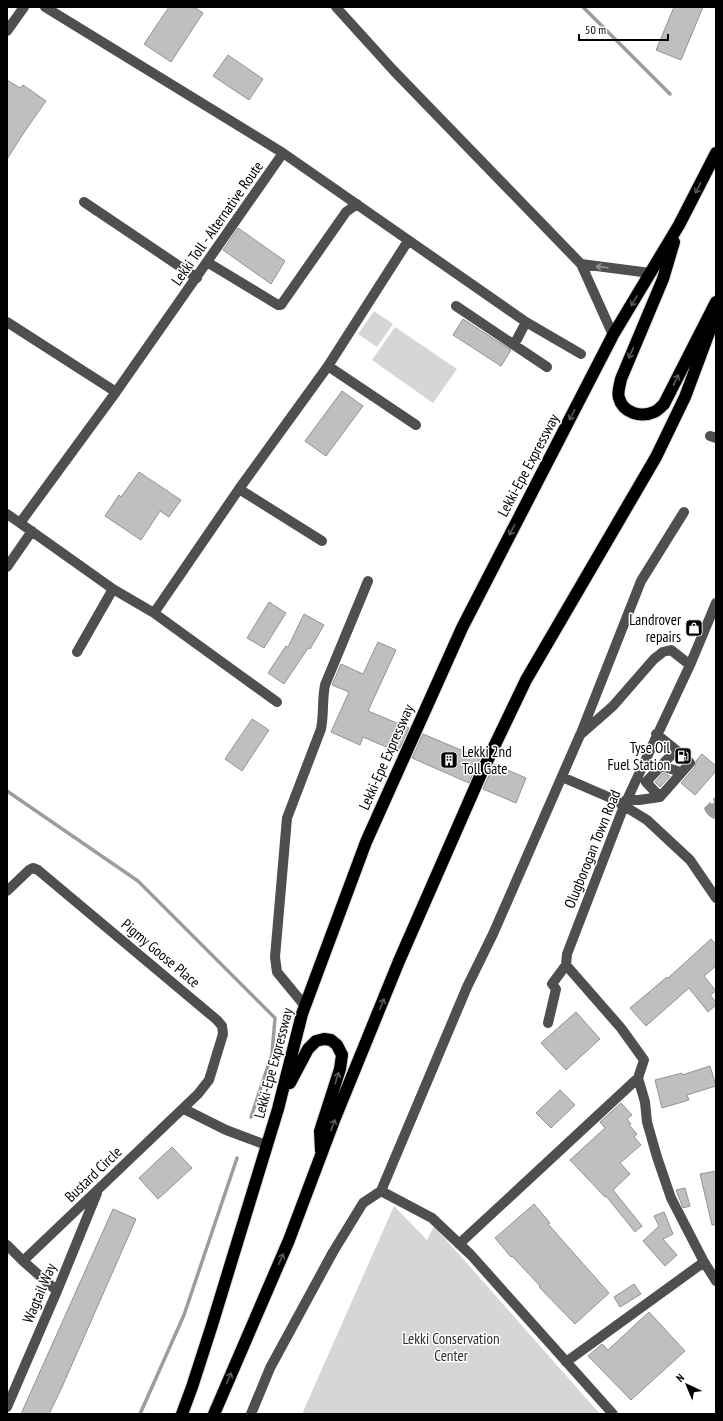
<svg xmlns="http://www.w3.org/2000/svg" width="723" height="1421" viewBox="0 0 723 1421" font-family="'PT Sans Narrow',sans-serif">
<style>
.green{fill:#d6d6d6}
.water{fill:#9d9d9d}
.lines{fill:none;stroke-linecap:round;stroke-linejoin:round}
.stream{stroke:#9d9d9d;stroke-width:3.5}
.building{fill:#bfbfbf;stroke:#939393}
.highway-casing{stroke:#dbdbdb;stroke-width:14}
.minor{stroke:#4f4f4f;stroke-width:10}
.highway{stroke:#000;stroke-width:12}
.oneway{stroke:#595959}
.oneway2{stroke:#959595}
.labels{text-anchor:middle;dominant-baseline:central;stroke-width:3;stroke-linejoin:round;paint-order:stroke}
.street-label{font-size:15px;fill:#000;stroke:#fff}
.poi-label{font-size:15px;fill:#000;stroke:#fff;text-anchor:end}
.park-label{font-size:15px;fill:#2d2d2d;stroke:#fff}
</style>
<rect width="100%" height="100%" fill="#fff"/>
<path class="green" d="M374 311 393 324 377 347 358 334Z
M395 327 457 369 433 403 372 360Z
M394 1206 427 1240 434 1226 600 1414H302Z"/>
<path class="water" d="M716 796V818L715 819C710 818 705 813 704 808L710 802 712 804 714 802 713 799Z"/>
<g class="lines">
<path class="stream" d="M583 7 670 94
M7 791 138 881 275 1018 272 1054 251 1117
M140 1414 184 1315 237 1158"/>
</g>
<path class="building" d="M169 7H194L203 13 171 62 144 44Z
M674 7H703L681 60 656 50Z
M228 55 263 79 249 100 213 76Z
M7 80 20 88 23 85 46 101 25 131 7 159Z
M238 228 285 261 271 284 223 250Z
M463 319 511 350 501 366 453 335Z
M342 391 363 406 326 456 305 441Z
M139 472 181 500 169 517 160 511 141 540 105 516 119 495 121 497Z
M269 602 286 613 264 648 247 638Z
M304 614 324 625 310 649 308 648 284 684 268 673 286 646 288 647Z
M378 642 396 650 368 711 409 728 398 752 363 737 360 745 331 732 349 692 332 685 341 664 363 674Z
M252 719 269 730 242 771 225 759Z
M423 734 480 758 469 783 412 758Z
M702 754 716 766V771L695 795 681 783 695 767 696 761Z
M494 764 526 778 516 803 483 789Z
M663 773 670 776 660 787 655 782Z
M711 939 716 944V966L704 976 716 991 710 995 716 1002V1005L708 1012 689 988 646 1026 630 1008 667 977 668 978Z
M576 1012 600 1039 566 1070 541 1043Z
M710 1066 716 1086 687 1095 689 1100 662 1108 655 1080 682 1073V1075Z
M560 1090 575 1105 551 1128 536 1113Z
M621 1103 632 1115 627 1119 631 1124 629 1125 637 1134 634 1137 641 1145 620 1163 630 1174 613 1190 642 1226 635 1232 606 1196 605 1197 570 1160 605 1128 600 1122Z
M172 1147 192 1168 158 1199 139 1178Z
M716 1171V1225H712L700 1174Z
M685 1188 690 1206 683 1208 676 1190Z
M534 1204 550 1223 548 1224 609 1293 575 1324 539 1287 540 1286 512 1256 511 1257 495 1238Z
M113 1209 136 1219 62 1387 49 1414H21Z
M664 1212 673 1234 663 1239 677 1255 665 1266 643 1241 659 1226 654 1216Z
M634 1284 641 1294 620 1307 614 1297Z
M649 1312 685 1351 631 1400 588 1356 602 1344 608 1350Z"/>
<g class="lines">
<defs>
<path id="highway" d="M674 242 663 279 621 379C620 385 617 392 619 398 623 413 641 418 654 412 657 411 661 407 664 404L716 302
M290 1083 308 1049 316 1041 324 1039 331 1040 337 1045 342 1055 340 1069 320 1131 321 1151
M182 1414 192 1387 212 1325 278 1109 302 1014 366 842 462 628 613 335 679 225 716 153
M214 1414 289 1240 335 1118 399 961 481 774 526 680 656 457 685 397 716 314"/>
</defs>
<use href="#highway" class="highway-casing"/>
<path class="minor" d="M336 7 394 71 581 264 613 335
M7 31 24 7
M283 153 526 322 581 354
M84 202 197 278
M207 262 278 305H281L346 212 357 204
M581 264 650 273
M456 306 547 367
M7 322 116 392
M514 345 526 322
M328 366 416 425
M710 436 716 438
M239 489 322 541
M7 514 20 523 116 392 283 153 45 7
M20 523 113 589 154 613 239 489 328 366 408 241
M7 567 32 531
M716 603 690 665 624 806 567 954 566 965 621 1028 644 1060 638 1078 645 1102 647 1122 657 1157 671 1198 704 1262 716 1281
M154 613 277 702
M77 652 113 589
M581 733 641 581 684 512
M656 734 676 750
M661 766 681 772
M562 777 613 799 647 820 690 860 716 898
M626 800H639L660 797 690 763 676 750 646 782 660 797
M7 891 29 870 33 868 38 870 217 1020 222 1026 223 1034 209 1080 198 1094 23 1261
M305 1006 277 972 275 957 287 818 321 729C324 714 322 700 325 685L368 581
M548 1023 556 989 552 984 566 965
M184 1109 226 1130 266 1145
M381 1191 432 1218 471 1255 613 1414
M459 1244 638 1078
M7 1245 23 1261 57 1291
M566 1362 704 1262
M7 1407 57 1291 97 1193
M251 1414 270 1368 333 1252 363 1203 381 1191 467 987 493 934 580 735 613 706 654 659 663 652 671 650 690 665"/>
<use href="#highway" class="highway"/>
</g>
<defs><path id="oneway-shaft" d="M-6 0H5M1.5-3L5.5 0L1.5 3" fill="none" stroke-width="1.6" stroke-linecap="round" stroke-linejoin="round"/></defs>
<g class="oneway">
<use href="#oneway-shaft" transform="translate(698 188) rotate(117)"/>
<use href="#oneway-shaft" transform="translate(634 301) rotate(121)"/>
<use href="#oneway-shaft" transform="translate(631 353) rotate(114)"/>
<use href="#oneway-shaft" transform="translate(676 380) rotate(-64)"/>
<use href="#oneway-shaft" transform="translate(572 415) rotate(117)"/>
<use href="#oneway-shaft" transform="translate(512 530) rotate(117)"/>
<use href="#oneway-shaft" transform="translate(382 1004) rotate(-68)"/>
<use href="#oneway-shaft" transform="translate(337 1078) rotate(-72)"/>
<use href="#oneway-shaft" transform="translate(333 1125) rotate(-70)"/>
<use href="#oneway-shaft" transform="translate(281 1259) rotate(-66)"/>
<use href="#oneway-shaft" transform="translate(229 1378) rotate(-66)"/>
</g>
<use class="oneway2" href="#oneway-shaft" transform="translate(602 267) rotate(-173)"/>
<defs>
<symbol id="shop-square" viewBox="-11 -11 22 22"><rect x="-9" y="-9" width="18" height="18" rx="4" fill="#000" stroke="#fff"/><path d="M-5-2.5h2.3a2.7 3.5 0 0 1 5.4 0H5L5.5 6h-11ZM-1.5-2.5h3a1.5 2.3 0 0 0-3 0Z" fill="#fff"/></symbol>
<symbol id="fuel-square" viewBox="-11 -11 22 22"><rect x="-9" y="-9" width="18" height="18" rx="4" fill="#000" stroke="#fff"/><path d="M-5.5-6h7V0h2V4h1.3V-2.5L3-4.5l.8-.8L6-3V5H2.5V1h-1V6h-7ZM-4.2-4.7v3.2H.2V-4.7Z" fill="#fff"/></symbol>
<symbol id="building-square" viewBox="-11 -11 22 22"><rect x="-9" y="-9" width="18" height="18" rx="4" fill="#000" stroke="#fff"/><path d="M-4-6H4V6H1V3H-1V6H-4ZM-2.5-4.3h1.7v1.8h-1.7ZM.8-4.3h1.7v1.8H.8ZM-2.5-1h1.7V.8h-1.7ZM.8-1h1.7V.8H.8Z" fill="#fff"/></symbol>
</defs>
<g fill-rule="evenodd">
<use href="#shop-square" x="684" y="618" width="20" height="20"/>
<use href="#fuel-square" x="673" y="746" width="20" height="20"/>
<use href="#building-square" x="439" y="750" width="20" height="20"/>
</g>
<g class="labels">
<g class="street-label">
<text transform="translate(217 223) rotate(-55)">Lekki Toll - Alternative Route</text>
<text transform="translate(528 465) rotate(-62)">Lekki-Epe Expressway</text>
<text transform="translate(386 757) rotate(-66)">Lekki-Epe Expressway</text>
<text transform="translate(592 849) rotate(-68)">Olugborogan Town Road</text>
<text transform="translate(161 953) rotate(40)">Pigmy Goose Place</text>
<text transform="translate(273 1063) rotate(-75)">Lekki-Epe Expressway</text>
<text transform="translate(93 1174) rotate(-44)">Bustard Circle</text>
<text transform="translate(39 1293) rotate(-67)">Wagtail Way</text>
</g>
<g class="poi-label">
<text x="681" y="619">Landrover<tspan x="681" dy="17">repairs</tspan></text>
<text x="670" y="747">Tyse Oil<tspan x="670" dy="17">Fuel Station</tspan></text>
<text x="462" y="751" text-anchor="start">Lekki 2nd<tspan x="462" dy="17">Toll Gate</tspan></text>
</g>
<g class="park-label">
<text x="451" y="1338">Lekki Conservation<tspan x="451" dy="17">Center</tspan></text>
</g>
</g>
<rect width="723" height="1421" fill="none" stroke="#000000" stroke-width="16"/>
<g transform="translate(687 1385) rotate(316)" stroke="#ffffff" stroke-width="3" paint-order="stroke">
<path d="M0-3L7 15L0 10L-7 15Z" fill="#000000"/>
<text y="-6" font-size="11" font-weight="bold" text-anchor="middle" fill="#000000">N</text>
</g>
<path d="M579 34v6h89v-6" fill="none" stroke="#000000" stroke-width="2"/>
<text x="585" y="34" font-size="12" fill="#000000" stroke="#ffffff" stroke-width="3" paint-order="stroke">50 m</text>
</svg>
